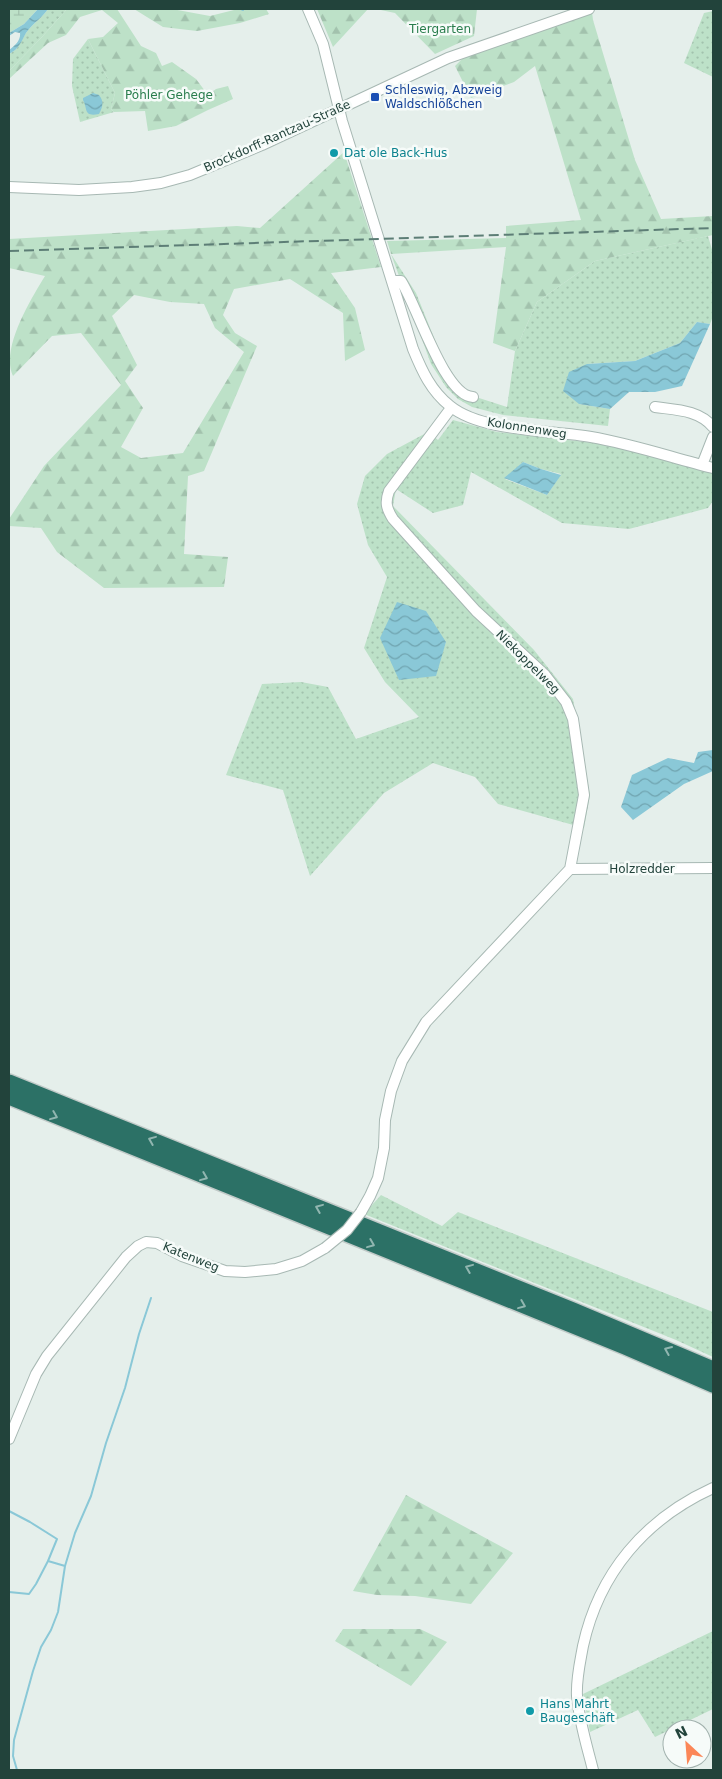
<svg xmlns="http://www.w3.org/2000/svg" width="722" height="1779" viewBox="0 0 722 1779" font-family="'DejaVu Sans',sans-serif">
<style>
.grass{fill:url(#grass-dots);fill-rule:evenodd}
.forest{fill:url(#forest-firs);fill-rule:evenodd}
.wetland{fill:url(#wetland-marsh)}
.water{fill:url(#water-waves)}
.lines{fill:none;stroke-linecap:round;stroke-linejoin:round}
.stream{stroke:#8ac8d7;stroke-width:2}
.minor-casing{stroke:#a7b8b3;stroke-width:12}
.highway-casing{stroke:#c1cac8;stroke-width:18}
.minor{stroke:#fff;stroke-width:10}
.highway{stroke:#2c7166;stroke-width:15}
.rail{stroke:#5d7e76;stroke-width:2;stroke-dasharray:10 5;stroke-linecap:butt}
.minor-bridge-casing{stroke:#a7b8b3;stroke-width:12;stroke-linecap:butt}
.minor-bridge{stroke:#fff;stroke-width:10}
.oneway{stroke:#91b6b0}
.transit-dot{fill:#1a4fb4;stroke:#f6fbf9;stroke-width:2}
.culture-dot{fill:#0f9aa8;stroke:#f6fbf9;stroke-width:2}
.labels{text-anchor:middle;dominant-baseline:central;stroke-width:5;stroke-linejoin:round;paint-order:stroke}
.park-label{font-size:12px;fill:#297d4d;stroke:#f6fbf9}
.transit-label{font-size:12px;fill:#164399;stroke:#f6fbf9;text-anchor:start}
.street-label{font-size:12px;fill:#22433b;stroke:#f6fbf9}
.culture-label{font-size:12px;fill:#0d838f;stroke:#f6fbf9;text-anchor:start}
</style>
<defs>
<pattern id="grass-dots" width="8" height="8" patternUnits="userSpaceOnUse" patternTransform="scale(1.25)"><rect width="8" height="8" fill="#bde1c8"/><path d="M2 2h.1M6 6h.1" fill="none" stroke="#a2c2ad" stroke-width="1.8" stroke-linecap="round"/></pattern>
<pattern id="forest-firs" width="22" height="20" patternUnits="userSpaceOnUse" patternTransform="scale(1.25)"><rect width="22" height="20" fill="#bde1c8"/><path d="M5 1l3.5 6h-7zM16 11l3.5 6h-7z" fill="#a2c2ad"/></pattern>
<pattern id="wetland-marsh" width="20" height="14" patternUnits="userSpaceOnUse" patternTransform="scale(1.25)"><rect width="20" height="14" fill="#bde1c8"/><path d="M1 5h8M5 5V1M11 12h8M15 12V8" fill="none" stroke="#a2c2ad"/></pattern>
<pattern id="water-waves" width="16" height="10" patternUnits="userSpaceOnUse" patternTransform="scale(1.25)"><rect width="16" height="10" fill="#8ac8d7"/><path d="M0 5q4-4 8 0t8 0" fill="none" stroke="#70a4b0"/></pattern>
</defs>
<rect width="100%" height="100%" fill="#e5efeb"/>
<path class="grass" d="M48 9H67L42 37 9 71V54C19 49 20 42 26 33 32 24 42 18 48 9Z
M713 11V77L684 63 704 13Z
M88 39 115 93 111 109 114 112 80 122 72 86 73 59Z
M708 236 713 253V316L710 324 697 322 680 343 635 361 587 364 579 404 610 409 608 426 503 415 472 407 458 399 446 387 431 364 391 254 416 293 441 355 469 399 479 398 507 407 515 351 537 302 595 261Z
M453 420 497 432 603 444 713 472V501L708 508 629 529 562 523 471 472 463 505 433 513 396 489 393 506 534 650 573 699 590 795 584 828 498 804 475 777 433 763 384 793 310 876 283 790 226 775 262 684 301 682 328 687 356 739 419 717 385 682 364 648 387 577 368 545 357 504 365 476 387 454 428 432 438 440ZM523 462 541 469 561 474 547 495 505 479ZM397 602 446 642 441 656Z
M381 1195 442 1226 458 1212 713 1312V1357L676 1340 364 1214Z
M713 1631V1709L655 1737 638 1710 590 1732 583 1694Z"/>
<path class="forest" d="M67 9H117L141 46 156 53 162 66 172 62 196 79 208 95 216 89 228 86 233 99 208 110 176 126 148 131 145 111 114 112 111 109 115 93 88 39 103 37 118 23 102 10 80 17 66 35 48 43 9 79V71L42 37Z
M134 9H172L210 16 238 9H266L269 14 240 23 197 31 163 27Z
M317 9H368L333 47Z
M376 9H477L474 36 435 54 395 13Z
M592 12 593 20 635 160 661 219 713 216V235L595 261 537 302 515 351 493 343 506 247 391 254 387 241 506 238V226L581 220 535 66 514 82 471 98 455 66 462 59Z
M344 152 381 267 331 273 355 308 365 350 345 361 343 313 290 279 234 289 223 315 235 333 257 346 204 471 188 476 184 554 228 557 224 587 104 588 57 552 41 528 9 526V519L44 466 121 385 81 333 52 336 13 376C0 349 31 299 45 276L9 268V239L237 226 260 228ZM134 295 170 302 204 304 215 328 244 352 183 453 141 458 121 447 143 408 125 381 137 365 112 316Z
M406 1495 513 1553 471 1604 415 1596 377 1595 353 1591Z
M343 1629H420L447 1642 411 1686 335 1641Z"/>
<path class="wetland" d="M9 9H38L24 24 9 33Z"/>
<path class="water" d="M38 9H48C42 18 32 24 26 33 21 42 19 49 9 54V50C15 46 21 40 20 33L15 32 9 36V33L24 24Z
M93 93 99 95C104 101 103 107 99 114 83 117 88 109 83 100V98Z
M697 322 710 324 682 386 655 392H629L610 409 579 404 563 391 569 372 587 364 635 361 680 343Z
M523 462 541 469 561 475 547 495 504 478Z
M397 602 426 611 446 642 436 676 399 680 380 638Z
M713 750V771L684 784 633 820 621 807 632 775 668 758 694 763 698 752Z"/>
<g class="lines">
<path class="stream" d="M241 9 243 10
M9 1511 30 1522 57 1539 48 1561 65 1566
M9 1592 29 1594 36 1584 48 1561
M17 1770 13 1756 14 1740 33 1671 41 1647 51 1630 58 1612 65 1566 75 1533 91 1496 106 1443 125 1388 139 1334 151 1298"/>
<defs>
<path id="minor" d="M308 9 323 44 342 121 413 349C422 371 431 391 450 406 482 432 551 430 591 437 632 444 673 458 713 468
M9 187 79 190 132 187 161 183 190 175 262 145 448 58 589 9
M392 281H401C417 305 444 396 473 397
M655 407C677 410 699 410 713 427
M702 465 713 437
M570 869 713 868
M361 1212 370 1196 378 1178 384 1148 385 1120 391 1091 402 1061 426 1022 570 869 584 795 573 719 566 702 545 675 476 611 393 519C386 508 385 502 389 491L451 408
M9 1439 36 1374 47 1356 126 1257 138 1246 146 1242 157 1243 182 1256 225 1271 245 1272 276 1269 302 1261 325 1248
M593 1770C587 1746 579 1721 577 1696 576 1679 580 1663 583 1646 599 1573 645 1519 713 1488"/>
<path id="highway" d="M9 1082 573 1310 713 1369
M9 1097 625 1347 713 1385"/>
</defs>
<use href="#minor" class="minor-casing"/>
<use href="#highway" class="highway-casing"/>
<use href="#minor" class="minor"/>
<use href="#highway" class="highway"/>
<path class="rail" d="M9 251 713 228"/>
<defs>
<path id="minor-bridge" d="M325 1248 347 1230 361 1212"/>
</defs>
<use href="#minor-bridge" class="minor-bridge-casing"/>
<use href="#minor-bridge" class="minor-bridge"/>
</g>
<defs><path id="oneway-chevron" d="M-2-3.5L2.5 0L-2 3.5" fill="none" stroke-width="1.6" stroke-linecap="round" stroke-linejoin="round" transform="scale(1.25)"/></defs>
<g class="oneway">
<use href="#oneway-chevron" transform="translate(54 1116) rotate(22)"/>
<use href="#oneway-chevron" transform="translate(152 1140) rotate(-158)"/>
<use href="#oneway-chevron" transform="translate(204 1177) rotate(22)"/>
<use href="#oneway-chevron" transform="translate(319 1208) rotate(-158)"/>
<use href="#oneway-chevron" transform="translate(371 1244) rotate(22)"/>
<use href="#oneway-chevron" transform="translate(469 1268) rotate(-158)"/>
<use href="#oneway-chevron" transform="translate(522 1305) rotate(22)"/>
<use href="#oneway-chevron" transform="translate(668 1350) rotate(-157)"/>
</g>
<rect class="transit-dot" x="370" y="92" width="10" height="10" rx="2.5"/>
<g class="culture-dot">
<circle cx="334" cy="153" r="5"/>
<circle cx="530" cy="1711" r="5"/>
</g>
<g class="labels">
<g class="park-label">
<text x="440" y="29">Tiergarten</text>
<text x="169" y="95">Pöhler Gehege</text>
</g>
<g class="transit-label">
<text x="385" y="90">Schleswig, Abzweig<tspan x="385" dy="14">Waldschlößchen</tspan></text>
</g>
<g class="street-label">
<text transform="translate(277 136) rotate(-24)">Brockdorff-Rantzau-Straße</text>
<text transform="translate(527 428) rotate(9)">Kolonnenweg</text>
<text transform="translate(528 662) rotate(45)">Niekoppelweg</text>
<text x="642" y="869">Holzredder</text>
<text transform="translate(191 1257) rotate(22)">Katenweg</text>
</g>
<g class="culture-label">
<text x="344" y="153">Dat ole Back-Hus</text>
<text x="540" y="1704">Hans Mahrt<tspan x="540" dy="14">Baugeschäft</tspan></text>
</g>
</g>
<rect width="722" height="1779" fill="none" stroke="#22433b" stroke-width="20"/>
<g transform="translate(687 1744) rotate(334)"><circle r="24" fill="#f6fbf9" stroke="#a1b1ad"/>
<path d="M0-4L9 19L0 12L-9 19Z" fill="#fb8657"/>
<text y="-8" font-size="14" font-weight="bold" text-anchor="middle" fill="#22433b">N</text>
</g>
</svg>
